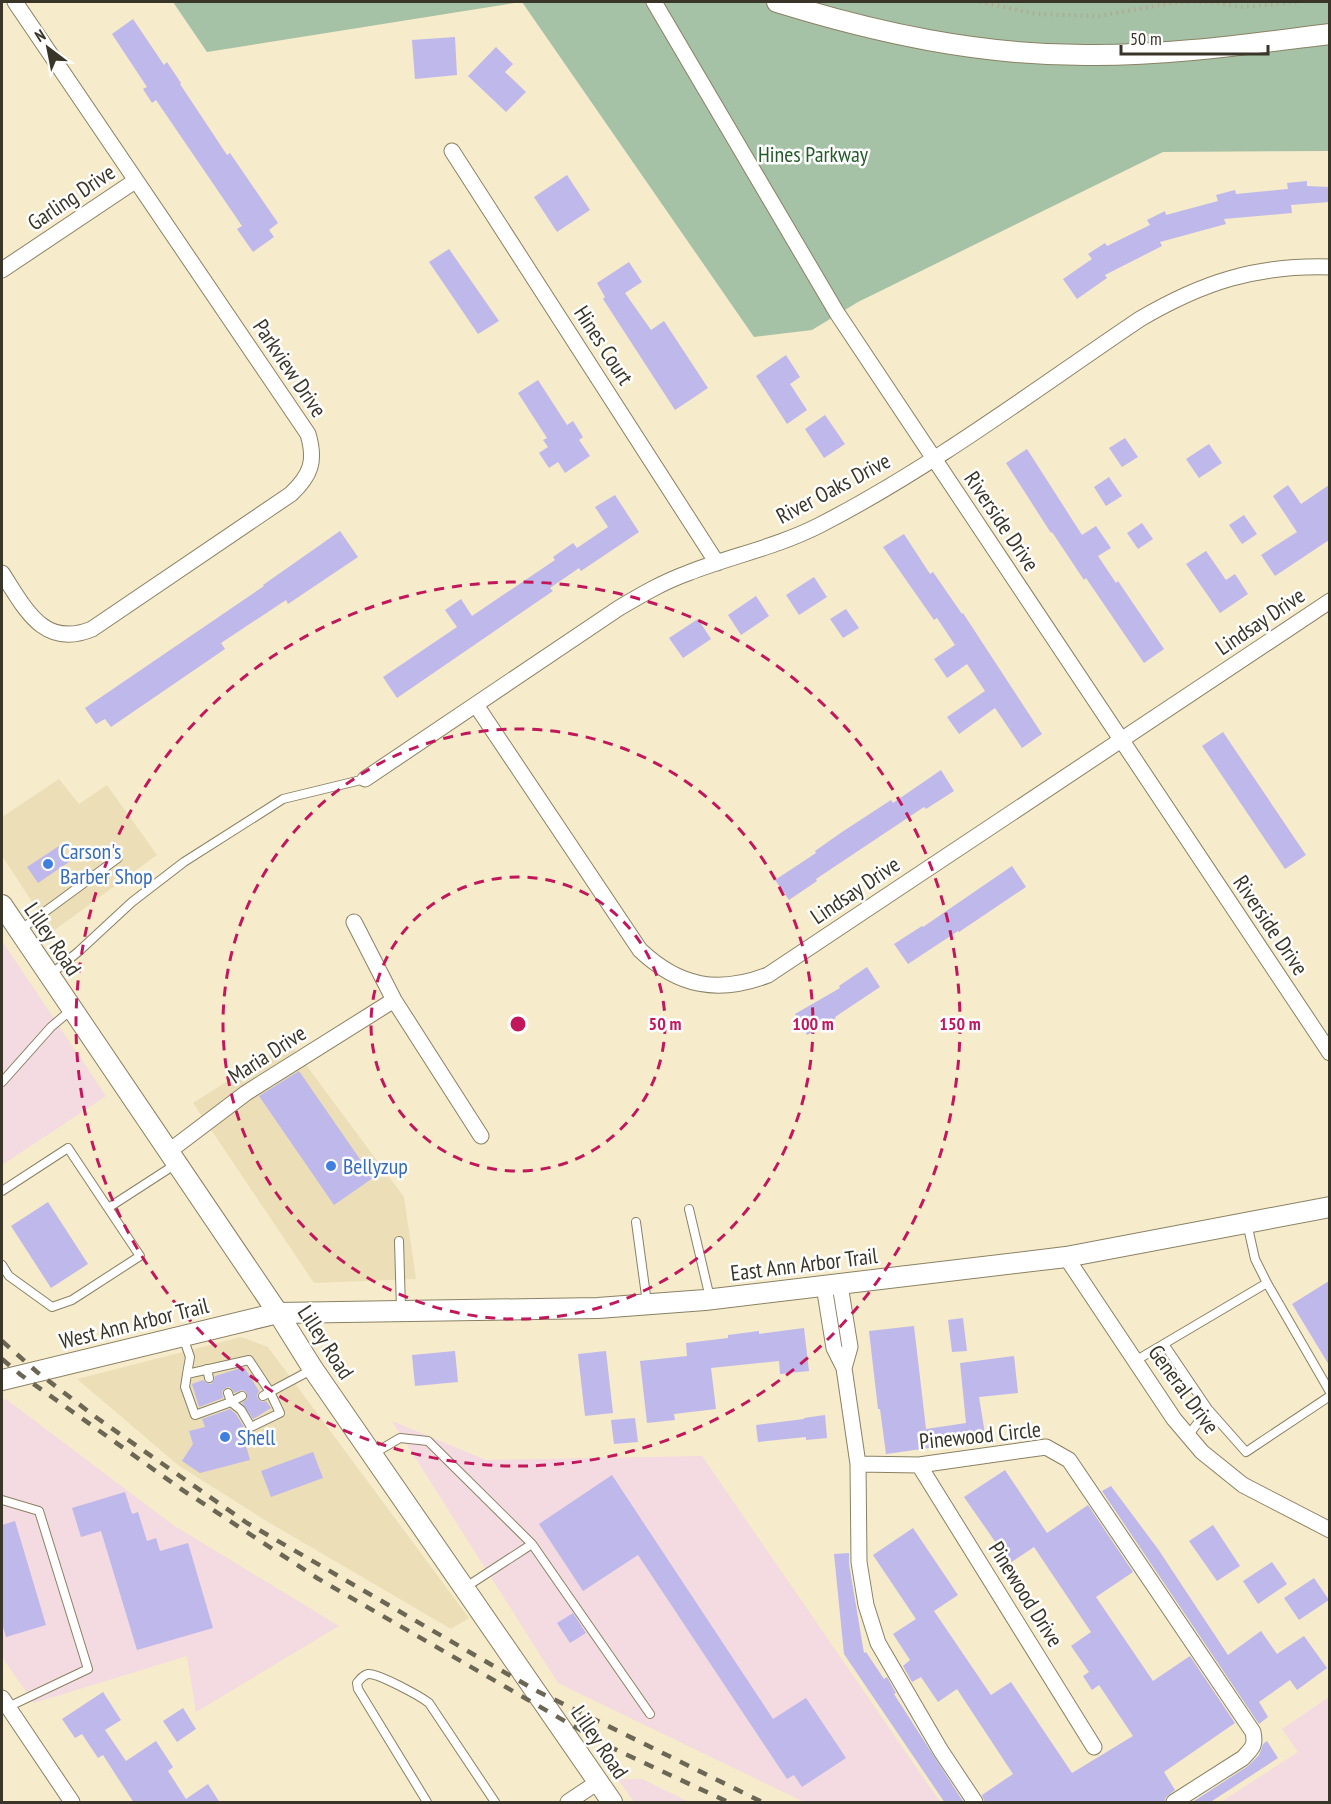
<svg xmlns="http://www.w3.org/2000/svg" width="1331" height="1804" viewBox="0 0 1331 1804" font-family="'PT Sans Narrow',sans-serif">
<style>
.built{fill:#ecdfb8}
.industrial{fill:#f4dae1}
.green{fill:#a5c2a6}
.building{fill:#bfb8eb}
.lines{fill:none;stroke-linecap:round;stroke-linejoin:round}
.service-casing{stroke:#8a8164;stroke-width:10}
.minor-casing{stroke:#8a8164;stroke-width:17}
.tertiary-casing{stroke:#8a8164;stroke-width:22}
.path{stroke:#b2a990;stroke-width:4;stroke-dasharray:1.5 4.5;stroke-linecap:butt}
.service{stroke:#fff;stroke-width:8}
.minor{stroke:#fff;stroke-width:15}
.tertiary{stroke:#fff;stroke-width:20}
.rail{stroke:#6c6654;stroke-width:4.5;stroke-dasharray:10 10;stroke-linecap:butt}
.ring{fill:none;stroke:#c2185b;stroke-width:3;stroke-dasharray:10 8}
.shop-dot{fill:#3f7fe0;stroke:#fff;stroke-width:2}
.labels{text-anchor:middle;dominant-baseline:central;stroke-width:5;stroke-linejoin:round;paint-order:stroke}
.park-label{font-size:22px;fill:#235c29;stroke:#fff}
.street-label{font-size:22px;fill:#393528;stroke:#fff}
.shop-label{font-size:22px;fill:#366cbe;stroke:#fff;text-anchor:start}
.centre{fill:#c2185b;stroke:#fff;stroke-width:3}
.ring-label{font-size:18px;text-anchor:middle;font-weight:bold;fill:#c2185b;stroke:#fff;stroke-width:5;stroke-linejoin:round;paint-order:stroke}
</style>
<rect width="100%" height="100%" fill="#f6ebcb"/>
<path class="built" d="M59 779 79 804 107 785 157 855 52 932 2 856V817Z
M289 1042 404 1197 416 1279 314 1283 193 1103Z
M241 1337 268 1347 469 1618 451 1629 268 1522 178 1465 77 1379Z"/>
<path class="industrial" d="M2 941 106 1096 2 1165Z
M6 1399 173 1525 339 1626 196 1712 187 1656 34 1703 2 1657V1400Z
M392 1421 486 1460 702 1456 940 1802H804L558 1683Z
M1329 1697V1802H1221L1298 1752 1282 1729Z
M618 1779H642L689 1802H634Z"/>
<path class="green" d="M173 2H521L207 52Z
M522 2H1329V151L1163 152 858 302 812 330 754 337Z"/>
<path class="building" d="M133 19 164 65 167 62 181 83 180 84 227 155 230 153 278 223 269 230 274 237 253 252 237 229 242 226 156 100 152 103 143 89 147 87 112 34Z
M455 37 457 75 415 79 412 40Z
M496 47 513 64 505 72 526 92 506 112 468 76Z
M567 175 590 210 557 232 534 197Z
M1307 181V186L1329 187V202L1291 205 1292 213 1224 219 1226 224 1160 242 1162 246 1105 275 1107 278 1077 299 1063 279 1092 259 1088 254 1105 243 1107 246 1150 225 1147 220 1165 211 1166 215 1218 201 1216 195 1235 190 1236 194 1288 189 1287 183Z
M449 249 499 321 478 334 429 262Z
M629 262 642 282 625 293 651 330 664 321 708 388 675 410 603 299 605 297 597 283Z
M786 355 800 377 790 384 807 410 787 424 756 376Z
M538 380 567 425 573 421 583 437 579 440 590 456 565 473 558 462 549 468 539 453 548 447 543 440 547 438 518 393Z
M825 415 845 444 824 458 805 429Z
M1125 438 1138 457 1122 467 1109 448Z
M1209 444 1222 463 1199 478 1186 459Z
M1027 449 1082 535 1096 526 1111 548 1098 556 1116 583 1118 581 1164 649 1144 663 1086 578 1084 580 1052 532 1051 533 1006 463Z
M1109 477 1122 496 1106 506 1094 487Z
M1288 485 1301 504 1329 485V540L1275 576 1261 555 1297 532 1273 496Z
M615 495 639 532 581 571 579 568 550 588 553 591 397 698 383 677 457 627 445 610 461 599 472 616 555 560 553 557 573 543 577 548 608 527 595 507Z
M1244 515 1257 534 1242 544 1229 525Z
M1142 523 1153 539 1138 549 1127 533Z
M340 531 358 557 288 604 286 600 221 643 225 649 111 727 105 719 96 724 85 708 264 586 263 585Z
M904 534 930 574 933 572 962 614 963 613 1042 734 1022 748 995 708 959 734 947 717 985 691 967 664 947 678 934 659 955 645 937 618 934 620 883 547Z
M1206 551 1226 580 1235 574 1248 594 1220 613 1186 564Z
M814 577 827 597 799 615 786 595Z
M756 596 769 616 741 635 728 615Z
M846 609 859 628 843 638 830 619Z
M698 619 711 639 683 658 669 638Z
M1223 732 1306 855 1285 869 1202 746Z
M941 770 954 791 926 809 924 807 816 879 817 881 789 900 775 880 816 853 815 851 842 832 891 800 893 803Z
M59 846 69 862 38 883 27 867Z
M1012 866 1026 887 959 932 958 931 908 964 894 944 922 926 923 927Z
M867 967 880 987 835 1017 836 1018 807 1035 795 1014 840 988 839 986Z
M299 1071 373 1178 334 1205 259 1096Z
M48 1202 88 1264 51 1288 11 1226Z
M1329 1281V1365L1292 1304Z
M963 1318 967 1351 952 1352 948 1320Z
M914 1326 926 1429 966 1423 960 1363 1014 1356 1018 1393 979 1397 986 1440 886 1454 880 1409H878L869 1331Z
M804 1328 809 1371 780 1374 779 1361 711 1368 716 1409 674 1414 675 1420 647 1423 640 1361 687 1356 686 1343 728 1338V1335L759 1331V1334Z
M455 1351 458 1382 415 1386 412 1355Z
M606 1351 613 1413 585 1416 578 1354Z
M244 1367 259 1391 257 1395 258 1399 262 1402 266 1401 271 1408 253 1419 242 1403 247 1399V1393L242 1390 234 1393 232 1389 229 1387 226 1388 222 1391 223 1398 199 1407 192 1384 203 1380 207 1383 211 1384 214 1380 215 1376Z
M230 1409 236 1414 244 1427 241 1428 250 1460 200 1473 182 1461 193 1444 189 1431 205 1427 202 1419Z
M825 1415 827 1438 806 1440V1437L758 1442 756 1425 804 1419V1418Z
M635 1418 638 1442 614 1444 611 1420Z
M313 1452 323 1478 271 1497 261 1471Z
M1005 1470 1047 1533 1088 1505 1133 1572 1096 1597 1153 1681 1190 1656 1235 1723 1164 1772 1175 1790 1166 1797 1164 1803H985L982 1795 1013 1774 957 1689 938 1702 921 1677 912 1682 903 1666 910 1660 893 1634 916 1619 873 1555 913 1528 958 1595 934 1611 991 1695 1011 1682 1072 1773 1133 1736 1099 1685 1092 1690 1083 1676 1089 1672 1071 1646 1091 1632 1034 1547 1010 1563 964 1497Z
M612 1475 773 1719 806 1698 846 1758 802 1787 794 1775 787 1779 638 1555 583 1591 539 1524Z
M1111 1486 1158 1549 1228 1655 1261 1631 1277 1654 1304 1636 1327 1668 1297 1690 1290 1680 1259 1702 1268 1717 1259 1724 1102 1491Z
M125 1492 132 1514 138 1512 147 1541 156 1538 160 1551 188 1543 213 1628 137 1650 101 1531 81 1537 72 1508Z
M15 1521 46 1625 6 1637 2 1623V1525Z
M1213 1525 1240 1566 1217 1581 1189 1541Z
M849 1553V1564L864 1653 866 1652 884 1679 887 1677 896 1693 894 1694 964 1803H945L844 1654 834 1554Z
M1272 1562 1287 1584 1258 1604 1243 1581Z
M1314 1578 1329 1600 1299 1620 1284 1598Z
M573 1613 586 1633 570 1643 557 1623Z
M103 1692 121 1720 105 1730 126 1761 156 1741 173 1767 168 1771 186 1799 208 1784 220 1803H134L103 1755 98 1758 82 1734 75 1738 62 1719Z
M183 1708 196 1729 177 1742 163 1721Z
M1267 1741 1278 1758 1209 1803H1191L1248 1766 1259 1755 1263 1744Z"/>
<g class="lines">
<defs>
<path id="service" d="M20 930 118 858
M51 974 78 952 132 902 184 862 283 799 365 779
M2 1082 51 1027 71 1010
M2 1191 68 1148 140 1256 72 1300 52 1307 9 1276 2 1265
M108 1208 176 1164
M689 1209 710 1298
M636 1222 647 1303
M399 1241 401 1309
M1267 1283 1330 1392
M183 1337 190 1357 187 1374 249 1360 270 1392 313 1369
M1164 1344 1208 1409 1188 1436
M1135 1361 1267 1283 1255 1259 1247 1223
M207 1369 209 1378
M187 1374 185 1387 195 1415 231 1402 241 1410 251 1427 280 1413 270 1392 263 1396
M228 1393 231 1402 242 1396
M1208 1409 1246 1452 1330 1396
M373 1454 400 1438 428 1441 532 1544
M2 1500 39 1511 88 1669 8 1707
M466 1587 532 1544 650 1714
M427 1802 358 1689 357 1683C360 1679 363 1675 368 1674 378 1673 420 1696 429 1703L495 1802"/>
<path id="minor" d="M654 2 837 313 1330 1053
M452 151 717 563
M2 270 135 181
M2 573C25 608 43 649 92 629L291 494C311 475 316 461 308 434L15 2
M476 705 640 950C679 987 718 994 768 975L1330 601
M365 779 619 608C641 595 663 582 688 573 731 556 777 547 820 525 931 468 1036 389 1140 319 1203 282 1256 265 1330 267
M354 922 394 1000 481 1136
M168 1152 246 1093 394 1000
M1066 1257 1174 1419 1202 1452 1243 1485 1330 1530
M840 1285 850 1347 844 1368
M824 1286 834 1348 844 1368 858 1464 859 1562 866 1605 878 1643 941 1751 975 1802
M858 1464 919 1465 1046 1447 1069 1460 1253 1732C1256 1746 1252 1748 1243 1758L1174 1802
M919 1465 1094 1747
M2 1698 72 1802
M568 1802 598 1782"/>
<path id="tertiary" d="M777 2C877 33 979 55 1085 55 1166 56 1249 44 1330 34
M2 905 278 1313 313 1369 612 1802
M2 1380 278 1313 598 1308 705 1300 1066 1257 1330 1207"/>
</defs>
<use href="#service" class="service-casing"/>
<use href="#minor" class="minor-casing"/>
<use href="#tertiary" class="tertiary-casing"/>
<path class="path" d="M980 2 1036 14 1099 16 1178 2H1208L1242 7 1298 2"/>
<use href="#service" class="service"/>
<use href="#minor" class="minor"/>
<use href="#tertiary" class="tertiary"/>
<path class="rail" d="M2 1341 37 1372 97 1418 247 1523 535 1690 762 1802
M2 1359 21 1375 181 1489 317 1578 608 1746 728 1802"/>
</g>
<g class="ring">
<circle cx="518" cy="1024" r="147"/>
<circle cx="518" cy="1024" r="295"/>
<circle cx="518" cy="1024" r="442"/>
</g>
<g class="shop-dot">
<circle cx="48" cy="864" r="6"/>
<circle cx="331" cy="1166" r="6"/>
<circle cx="225" cy="1437" r="6"/>
</g>
<g class="labels">
<g class="park-label">
<text x="813" y="154">Hines Parkway</text>
</g>
<g class="street-label">
<text transform="translate(71 197) rotate(-34)">Garling Drive</text>
<text transform="translate(604 345) rotate(57)">Hines Court</text>
<text transform="translate(290 368) rotate(56)">Parkview Drive</text>
<text transform="translate(833 488) rotate(-28)">River Oaks Drive</text>
<text transform="translate(1002 521) rotate(56)">Riverside Drive</text>
<text transform="translate(1260 621) rotate(-34)">Lindsay Drive</text>
<text transform="translate(855 890) rotate(-34)">Lindsay Drive</text>
<text transform="translate(1271 925) rotate(56)">Riverside Drive</text>
<text transform="translate(53 939) rotate(56)">Lilley Road</text>
<text transform="translate(267 1054) rotate(-33)">Maria Drive</text>
<text transform="translate(804 1264) rotate(-7)">East Ann Arbor Trail</text>
<text transform="translate(134 1323) rotate(-14)">West Ann Arbor Trail</text>
<text transform="translate(326 1342) rotate(57)">Lilley Road</text>
<text transform="translate(1184 1389) rotate(54)">General Drive</text>
<text transform="translate(980 1435) rotate(-6)">Pinewood Circle</text>
<text transform="translate(1026 1594) rotate(58)">Pinewood Drive</text>
<text transform="translate(600 1742) rotate(56)">Lilley Road</text>
</g>
<g class="shop-label">
<text x="60" y="851">Carson's<tspan x="60" dy="25">Barber Shop</tspan></text>
<text x="343" y="1166">Bellyzup</text>
<text x="237" y="1437">Shell</text>
</g>
</g>
<circle cx="518" cy="1024" r="9" class="centre"/>
<g class="ring-label">
<text x="665" y="1030">50 m</text>
<text x="813" y="1030">100 m</text>
<text x="960" y="1030">150 m</text>
</g>
<rect width="1331" height="1804" fill="none" stroke="#393528" stroke-width="6"/>
<g transform="translate(48 48) rotate(328)" stroke="#ffffff" stroke-width="4.5" paint-order="stroke">
<path d="M0-4.5L10 22L0 15L-10 22Z" fill="#393528"/>
<text y="-9" font-size="16" font-weight="bold" text-anchor="middle" fill="#393528">N</text>
</g>
<path d="M1121 45v9h147v-9" fill="none" stroke="#393528" stroke-width="3"/>
<text x="1130" y="45" font-size="18" fill="#393528" stroke="#ffffff" stroke-width="4.5" paint-order="stroke">50 m</text>
</svg>
